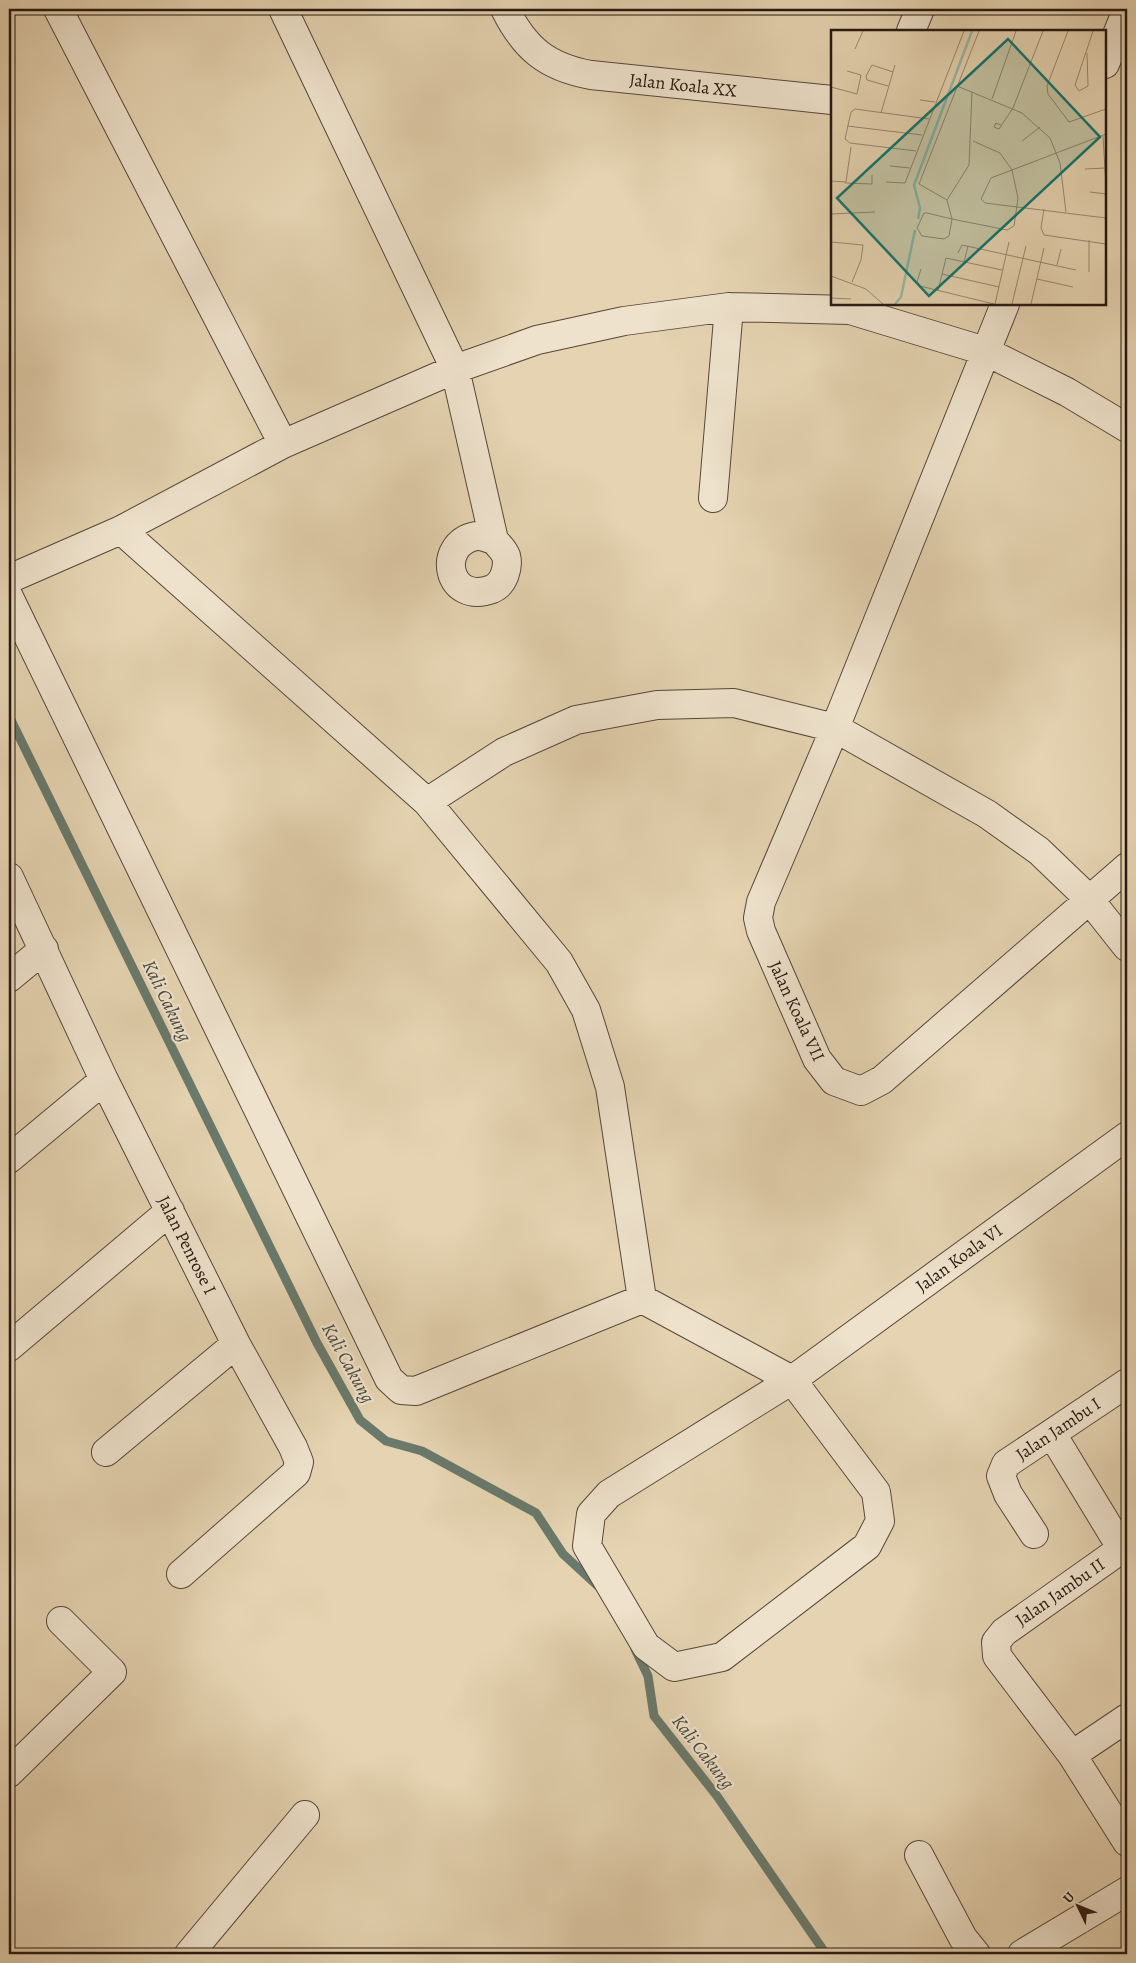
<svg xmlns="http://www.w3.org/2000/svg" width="1136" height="1963" viewBox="0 0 1136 1963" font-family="Alegreya,serif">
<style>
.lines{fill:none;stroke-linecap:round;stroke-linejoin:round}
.stream{stroke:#69796b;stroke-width:9}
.minor-casing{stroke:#564739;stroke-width:30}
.minor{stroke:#eee2cc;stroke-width:28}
.labels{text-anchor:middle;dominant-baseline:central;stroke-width:4.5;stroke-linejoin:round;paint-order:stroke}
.street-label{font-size:18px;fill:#261811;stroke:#eee2cc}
.water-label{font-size:19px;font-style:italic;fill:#48483e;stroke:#eee2cc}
.inset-river{fill:none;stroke:#96b9a7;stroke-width:2.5}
.inset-road{fill:none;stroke:#998871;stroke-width:1}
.view{fill:#0f766e;fill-opacity:0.15;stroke:#0f766e;stroke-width:2.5}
.inset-edge{fill:none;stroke:#261811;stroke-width:2.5}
</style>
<rect width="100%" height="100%" fill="#e5d3b1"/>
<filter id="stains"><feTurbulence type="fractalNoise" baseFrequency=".004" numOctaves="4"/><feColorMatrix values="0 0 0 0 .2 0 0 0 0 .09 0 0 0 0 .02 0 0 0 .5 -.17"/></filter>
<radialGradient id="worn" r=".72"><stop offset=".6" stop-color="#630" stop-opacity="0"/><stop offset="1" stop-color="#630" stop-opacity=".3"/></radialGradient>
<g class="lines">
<path class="stream" d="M9 716 317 1343 360 1420 386 1441 422 1451 536 1513 563 1554 600 1588
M635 1649 648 1676 654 1716 717 1796 826 1954"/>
<defs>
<path id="minor" d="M58 9 283 444
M283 9 455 369 494 540C498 545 504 550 506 556 509 567 504 584 492 589 447 606 435 544 476 536 481 535 489 539 494 540
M505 9C525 49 547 67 591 75L832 100
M911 31 920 9
M1105 64 1127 10
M1005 304 835 728 761 902 758 918 761 931 817 1059 834 1081 861 1091 882 1080 1127 867
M713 498 729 307
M121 530 427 802 559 962 586 1010 610 1087 642 1299
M9 579 121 530 283 444 455 369 537 340 624 321 729 307 850 310 985 351 1067 392 1127 428
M9 597 389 1379 401 1390 416 1391 642 1299 792 1380 876 1492 880 1521 867 1546 722 1657 674 1667 646 1646 587 1546 591 1514 609 1494 792 1380 1127 1136
M427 802 504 752 576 720 657 705 734 703 835 728 987 814 1039 851 1089 899 1127 947
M9 877 104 1080 236 1344 293 1447 299 1462 296 1473 181 1574
M9 978 44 949
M9 1159 104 1080
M9 1347 170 1211
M1052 1434 1122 1549
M106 1452 236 1344
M1034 1534 1008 1494 1001 1476 1006 1464 1127 1383
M1127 1545 1004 1632 996 1642 997 1656 1072 1755 1127 1842
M1072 1755 1127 1718
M9 1773 112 1672 61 1621
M919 1855 963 1938 976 1954
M189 1954 305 1815
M1022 1954 1127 1891"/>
</defs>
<use href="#minor" class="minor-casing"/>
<use href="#minor" class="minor"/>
</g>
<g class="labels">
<g class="street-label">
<text transform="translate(683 85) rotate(6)">Jalan Koala XX</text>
<text transform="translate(797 1011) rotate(65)">Jalan Koala VII</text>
<text transform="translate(187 1245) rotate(63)">Jalan Penrose I</text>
<text transform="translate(959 1258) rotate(-36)">Jalan Koala VI</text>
<text transform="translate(1058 1429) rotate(-34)">Jalan Jambu I</text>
<text transform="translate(1060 1592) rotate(-35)">Jalan Jambu II</text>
</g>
<g class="water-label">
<text transform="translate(167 1001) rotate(64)">Kali Cakung</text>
<text transform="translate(348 1363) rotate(61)">Kali Cakung</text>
<text transform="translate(703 1752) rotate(52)">Kali Cakung</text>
</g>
</g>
<g transform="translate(831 30)">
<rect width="275" height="275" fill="#e5d3b1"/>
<path class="inset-river" d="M87 189 89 178 83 155 141 1M64 274 70 267 84 200"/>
<path class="inset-road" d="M237 1 216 56 217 64 238 92 275 79M24 19 32 1M256 23 257 56 248 61 244 55 262 1M57 56 36 50 35 46 41 35 62 42M126 56 191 83 219 108 229 133 235 182M0 57 26 64 30 45 16 41M161 69 185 1M89 70 104 72M50 83 64 35M170 95 165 93 163 97 168 99 182 78 212 1M16 96 91 105M275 104 160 148 150 169 154 173 275 188M272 106 275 157M142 111 169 123 181 140 187 168 183 196 176 200 121 189 96 183H93L86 198 91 206 113 209 118 206 121 189 116 170 88 154 148 1M191 111 209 97M85 121 19 113 14 109 20 82 24 79 98 89M59 136 79 138M254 139 274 138M0 151 15 152 20 117M55 152 74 153 133 1M14 153 41 154V145M259 162 275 164M116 170 138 135 141 62M213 179 210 198 213 205 275 214M0 184 44 182M258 210V242M0 212 32 215 30 230 21 252M127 223 131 215 245 240M133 232 137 216M226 235 230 219M90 239 86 252 89 256 163 274M111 244 168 257M0 246 35 259 52 274M206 249 242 257M107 261 115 228 171 240M0 268 20 269M164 274 178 212M181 274 195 216M200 274 213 218"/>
<path class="view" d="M177 9 269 107 98 266 6 168Z"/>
<rect width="275" height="275" class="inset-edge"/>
</g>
<rect width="1136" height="1963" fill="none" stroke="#e5d3b1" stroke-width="30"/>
<rect x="10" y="10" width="1116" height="1943" fill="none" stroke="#261811" stroke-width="2.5"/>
<rect x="15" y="15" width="1106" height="1933" fill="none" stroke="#261811"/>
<g transform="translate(1078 1906) rotate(313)" stroke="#eee2cc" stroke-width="4" paint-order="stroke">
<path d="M0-4L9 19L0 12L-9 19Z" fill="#261811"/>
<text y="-8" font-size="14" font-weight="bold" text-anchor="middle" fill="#261811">U</text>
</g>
<rect width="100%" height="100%" filter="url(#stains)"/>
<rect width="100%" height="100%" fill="url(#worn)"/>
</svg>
